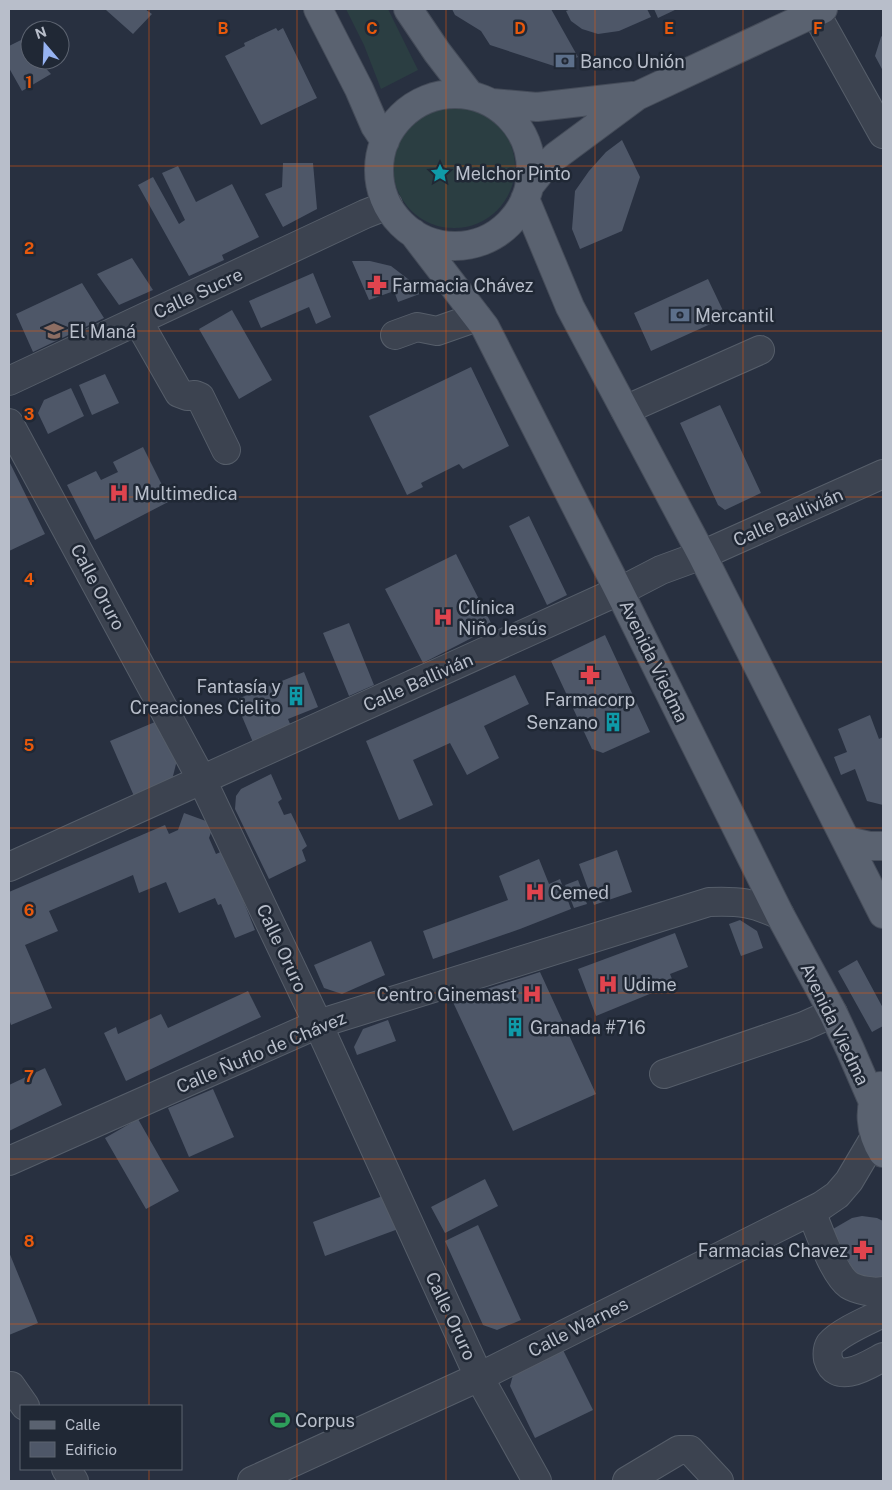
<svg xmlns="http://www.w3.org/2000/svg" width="892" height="1490" viewBox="0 0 892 1490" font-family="'Public Sans',sans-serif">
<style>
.green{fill:#2b3e42}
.building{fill:#4e5768}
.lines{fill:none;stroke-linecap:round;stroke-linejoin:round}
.minor-casing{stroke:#565e6a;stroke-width:30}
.major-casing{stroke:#454c59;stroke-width:30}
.minor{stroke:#3c4350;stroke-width:28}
.major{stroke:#5a6270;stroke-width:28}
.grid{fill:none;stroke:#e8590c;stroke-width:1;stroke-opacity:0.55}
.labels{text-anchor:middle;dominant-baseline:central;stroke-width:5;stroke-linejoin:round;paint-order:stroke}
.poi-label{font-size:18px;fill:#b8beca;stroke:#202835;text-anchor:start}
.street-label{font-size:18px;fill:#b8beca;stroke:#202835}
.grid-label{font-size:16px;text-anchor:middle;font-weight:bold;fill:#e8590c;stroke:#202835;stroke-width:5;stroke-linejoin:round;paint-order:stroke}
</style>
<rect width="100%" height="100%" fill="#283040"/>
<path class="green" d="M346 9H388L418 70 381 89 364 45Z
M393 167a61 61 0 1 1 122 0a61 61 0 1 1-122 0Z"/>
<path class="building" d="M107 9H145L152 14 133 34 106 10Z
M452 9H551L578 57 557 67 490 45 481 31 455 15Z
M571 9H647L651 17 619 31 598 34 582 29 571 21 566 11Z
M654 9H677L658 18Z
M276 28 278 31 283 28 317 98 261 125 225 56 245 46 244 43Z
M883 35V71L875 56 881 37Z
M21 40 30 51V60H38L51 74 22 91 9 68V46Z
M622 140 640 177 622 231 580 249 572 229 575 191 589 171 606 152Z
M283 163H313L317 209 283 227 265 194 282 187Z
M178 166 196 202 232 184 259 237 222 255 224 260 189 276 138 185 153 177 179 224 185 220 162 173Z
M132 258 153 290 119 305 97 274Z
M352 261H370L391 266 425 292 398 302 394 291 369 300Z
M313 273 331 317 316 324 309 307 261 328 249 301Z
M708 279 726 317 651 351 634 313Z
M82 283 104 318 33 352 16 314Z
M232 310 272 380 239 399 199 329Z
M471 367 509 446 463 469 459 464 421 483 423 487 407 495 369 416Z
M105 374 119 403 92 415 79 385Z
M71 388 84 416 48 434 38 413 44 400Z
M720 405 761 493 725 510 718 505 680 423Z
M143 447 170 501 95 540 67 485 96 471 101 480 118 472 113 462Z
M9 461 45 534 9 551Z
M529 516 567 595 547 605 509 526Z
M456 554 493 627 423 663 385 589Z
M349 623 374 685 349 696 323 633Z
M605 635 650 732 603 753 592 749 551 661Z
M304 672 318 707 288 719 293 731 255 747 235 700Z
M515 675 529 704 484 726 499 758 467 775 450 743 413 760 433 805 399 820 366 741Z
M870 715 879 739 883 737V805L867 801 855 769 841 775 834 757 847 752 838 729Z
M162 719 178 756 172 780 134 796 110 741Z
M271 774 282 799 278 802 284 815 291 813 307 846 302 850 306 861 269 879 235 809 236 796 241 789Z
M184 813 214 824 209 838 216 854 225 850 244 894 241 895 255 930 235 938 221 904 218 905 215 898 179 913 166 882 139 893 133 875 49 911 58 931 25 945 52 1008 11 1025 9 1019V892L165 825 169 834 178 830Z
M617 850 632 892 594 905 579 864Z
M539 859 549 884 560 879 571 909 520 929 433 959 423 931 508 900 499 876Z
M578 880 587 904 574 908 565 885Z
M740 920 757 931 763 948 741 956 729 924Z
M675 933 688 967 670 974 674 984 596 1016 578 969Z
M371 941 385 975 342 994 324 988 314 965Z
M857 960 883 1008V1026L872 1032 838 971Z
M540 972 596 1094 513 1131 452 1000Z
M248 991 261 1017 126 1081 104 1033 116 1027 118 1034 161 1014 168 1028Z
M388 1020 396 1041 357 1055 354 1047 363 1029Z
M45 1068 62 1105 9 1131V1085Z
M213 1089 234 1137 189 1157 168 1108Z
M138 1119 179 1191 146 1209 105 1138Z
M485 1179 498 1206 445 1233 431 1207Z
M388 1194 401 1228 325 1256 313 1222Z
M862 1216 877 1218 883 1221V1283H874L854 1272 833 1229 852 1218Z
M478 1225 521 1320 497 1330 483 1325 445 1241Z
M9 1252 38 1323 9 1335Z
M563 1350 593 1410 535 1438 510 1386 513 1375Z"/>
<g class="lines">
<defs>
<path id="minor" d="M815 12 883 134
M138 321 179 393 187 396 195 395 200 397 226 450
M395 335 417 327 437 331 477 317
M9 381 365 214 388 205
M625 410 760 350
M9 423 202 780 318 1024 479 1377 537 1481
M9 867 632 585 661 570 702 555 883 474
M664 1074 804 1026 833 1013
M9 1161 318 1024 709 902C740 901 751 902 780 915
M811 1211C818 1228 834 1275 849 1285 857 1290 873 1293 883 1291
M883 1313C869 1320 840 1332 830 1344 827 1349 827 1353 828 1359 836 1386 868 1365 883 1357
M11 1386 25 1406
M66 1469 74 1481
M252 1481 479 1377 821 1206 837 1195 849 1181 875 1137
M627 1481 679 1450H690L719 1481"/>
<path id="major" d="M318 9 359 89 375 126 385 141
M408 9 437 52 470 95
M379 170a76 76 0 1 1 152 0a76 76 0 1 1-152 0Z
M492 103 537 107 633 96
M530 185 542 170 556 156 637 96 823 9
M525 199 570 307 702 555 883 914
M413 233 485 327 619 591 780 915 833 1013 850 1049 873 1102
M847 841 869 846H883
M880 1086C867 1107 870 1132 883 1153"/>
</defs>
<use href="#minor" class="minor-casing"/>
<use href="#major" class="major-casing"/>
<use href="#minor" class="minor"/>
<use href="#major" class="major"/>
</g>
<path class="grid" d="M149 9V1406M297 9V1481M446 9V1481M595 9V1481M743 9V1481M9 166H883M9 331H883M9 497H883M9 662H883M9 828H883M9 993H883M9 1159H883M9 1324H883M149 1469V1481"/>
<defs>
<symbol id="bank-bare" viewBox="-9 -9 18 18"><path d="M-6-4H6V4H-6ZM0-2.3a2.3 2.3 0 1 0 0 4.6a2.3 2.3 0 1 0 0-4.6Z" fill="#5c6f8a" stroke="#202835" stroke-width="2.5" paint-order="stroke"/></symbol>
<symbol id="sight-bare" viewBox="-9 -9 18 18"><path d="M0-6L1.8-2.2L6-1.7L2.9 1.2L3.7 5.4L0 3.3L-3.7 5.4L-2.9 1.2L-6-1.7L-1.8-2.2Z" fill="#0f9aa8" stroke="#202835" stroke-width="2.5" paint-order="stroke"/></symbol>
<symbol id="pharmacy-bare" viewBox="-9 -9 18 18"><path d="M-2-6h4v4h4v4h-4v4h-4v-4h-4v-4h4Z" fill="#e0444e" stroke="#202835" stroke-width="2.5" paint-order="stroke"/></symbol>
<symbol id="school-bare" viewBox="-9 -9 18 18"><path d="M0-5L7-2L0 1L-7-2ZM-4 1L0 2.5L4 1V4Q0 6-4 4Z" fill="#8d6e63" stroke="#202835" stroke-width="2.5" paint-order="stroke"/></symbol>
<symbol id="hospital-bare" viewBox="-9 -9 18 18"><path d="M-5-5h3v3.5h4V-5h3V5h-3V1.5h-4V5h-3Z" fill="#e0444e" stroke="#202835" stroke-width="2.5" paint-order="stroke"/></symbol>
<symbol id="building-bare" viewBox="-9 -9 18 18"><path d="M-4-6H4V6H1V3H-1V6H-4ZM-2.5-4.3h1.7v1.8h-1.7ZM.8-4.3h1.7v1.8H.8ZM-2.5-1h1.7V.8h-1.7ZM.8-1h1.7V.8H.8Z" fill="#0f9aa8" stroke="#202835" stroke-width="2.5" paint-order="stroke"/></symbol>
<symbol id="stadium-bare" viewBox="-9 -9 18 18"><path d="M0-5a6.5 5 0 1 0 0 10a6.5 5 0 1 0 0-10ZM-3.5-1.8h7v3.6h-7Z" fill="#2e9e5b" stroke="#202835" stroke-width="2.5" paint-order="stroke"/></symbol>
</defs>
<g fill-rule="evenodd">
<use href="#bank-bare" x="551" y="47" width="28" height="28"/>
<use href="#sight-bare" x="426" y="159" width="28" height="28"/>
<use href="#pharmacy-bare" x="363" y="271" width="28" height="28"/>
<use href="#bank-bare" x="666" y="301" width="28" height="28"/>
<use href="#school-bare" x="40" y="317" width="28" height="28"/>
<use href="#hospital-bare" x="105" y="479" width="28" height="28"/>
<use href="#hospital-bare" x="429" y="603" width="28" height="28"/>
<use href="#pharmacy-bare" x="576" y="661" width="28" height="28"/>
<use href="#building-bare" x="282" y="682" width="28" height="28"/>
<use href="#building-bare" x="599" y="708" width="28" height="28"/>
<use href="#hospital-bare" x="521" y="878" width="28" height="28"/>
<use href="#hospital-bare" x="594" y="970" width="28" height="28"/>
<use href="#hospital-bare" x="518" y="980" width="28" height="28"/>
<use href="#building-bare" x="501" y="1013" width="28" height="28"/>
<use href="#pharmacy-bare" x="849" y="1236" width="28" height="28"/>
<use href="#stadium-bare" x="266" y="1406" width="28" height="28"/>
</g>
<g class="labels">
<g class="poi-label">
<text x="580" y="61">Banco Unión</text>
<text x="455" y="173">Melchor Pinto</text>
<text x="392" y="285">Farmacia Chávez</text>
<text x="695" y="315">Mercantil</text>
<text x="69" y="331">El Maná</text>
<text x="134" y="493">Multimedica</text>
<text x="458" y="607">Clínica<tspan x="458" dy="21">Niño Jesús</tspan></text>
<text x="281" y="686" text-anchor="end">Fantasía y<tspan x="281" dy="21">Creaciones Cielito</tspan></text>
<text x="590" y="699" text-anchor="middle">Farmacorp</text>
<text x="598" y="722" text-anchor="end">Senzano</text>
<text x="550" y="892">Cemed</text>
<text x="623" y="984">Udime</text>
<text x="517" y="994" text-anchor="end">Centro Ginemast</text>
<text x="530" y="1027">Granada #716</text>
<text x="848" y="1250" text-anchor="end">Farmacias Chavez</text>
<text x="295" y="1420">Corpus</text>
</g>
<g class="street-label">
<text transform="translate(198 293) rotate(-25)">Calle Sucre</text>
<text transform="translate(788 517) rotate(-24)">Calle Ballivián</text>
<text transform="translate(98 587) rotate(62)">Calle Oruro</text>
<text transform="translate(654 661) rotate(64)">Avenida Viedma</text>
<text transform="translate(418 682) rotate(-24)">Calle Ballivián</text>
<text transform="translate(282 948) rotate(65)">Calle Oruro</text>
<text transform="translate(835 1024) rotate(64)">Avenida Viedma</text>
<text transform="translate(261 1052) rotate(-23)">Calle Ñuflo de Chávez</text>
<text transform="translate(451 1316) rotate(65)">Calle Oruro</text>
<text transform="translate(578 1327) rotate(-27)">Calle Warnes</text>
</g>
</g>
<g class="grid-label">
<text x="223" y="34">B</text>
<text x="372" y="34">C</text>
<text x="520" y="34">D</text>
<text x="669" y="34">E</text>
<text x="818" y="34">F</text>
<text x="29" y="88">1</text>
<text x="29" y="254">2</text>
<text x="29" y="420">3</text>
<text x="29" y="585">4</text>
<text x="29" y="751">5</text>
<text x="29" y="916">6</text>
<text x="29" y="1082">7</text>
<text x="29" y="1247">8</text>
</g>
<rect width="892" height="1490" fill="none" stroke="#b8beca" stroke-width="20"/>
<rect x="20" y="1405" width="162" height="65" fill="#202835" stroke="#5d6471"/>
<rect x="30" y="1421" width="25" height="8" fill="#5a6270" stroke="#5d6471"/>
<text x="65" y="1430" font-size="15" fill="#b8beca">Calle</text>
<rect x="30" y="1442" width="25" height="15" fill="#4e5768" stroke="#5d6471"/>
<text x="65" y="1455" font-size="15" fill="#b8beca">Edificio</text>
<g transform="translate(45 45) rotate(341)"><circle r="24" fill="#202835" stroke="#5d6471"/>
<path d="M0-4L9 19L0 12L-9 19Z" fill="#96b3f2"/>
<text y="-8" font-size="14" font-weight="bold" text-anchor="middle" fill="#b8beca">N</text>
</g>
</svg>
